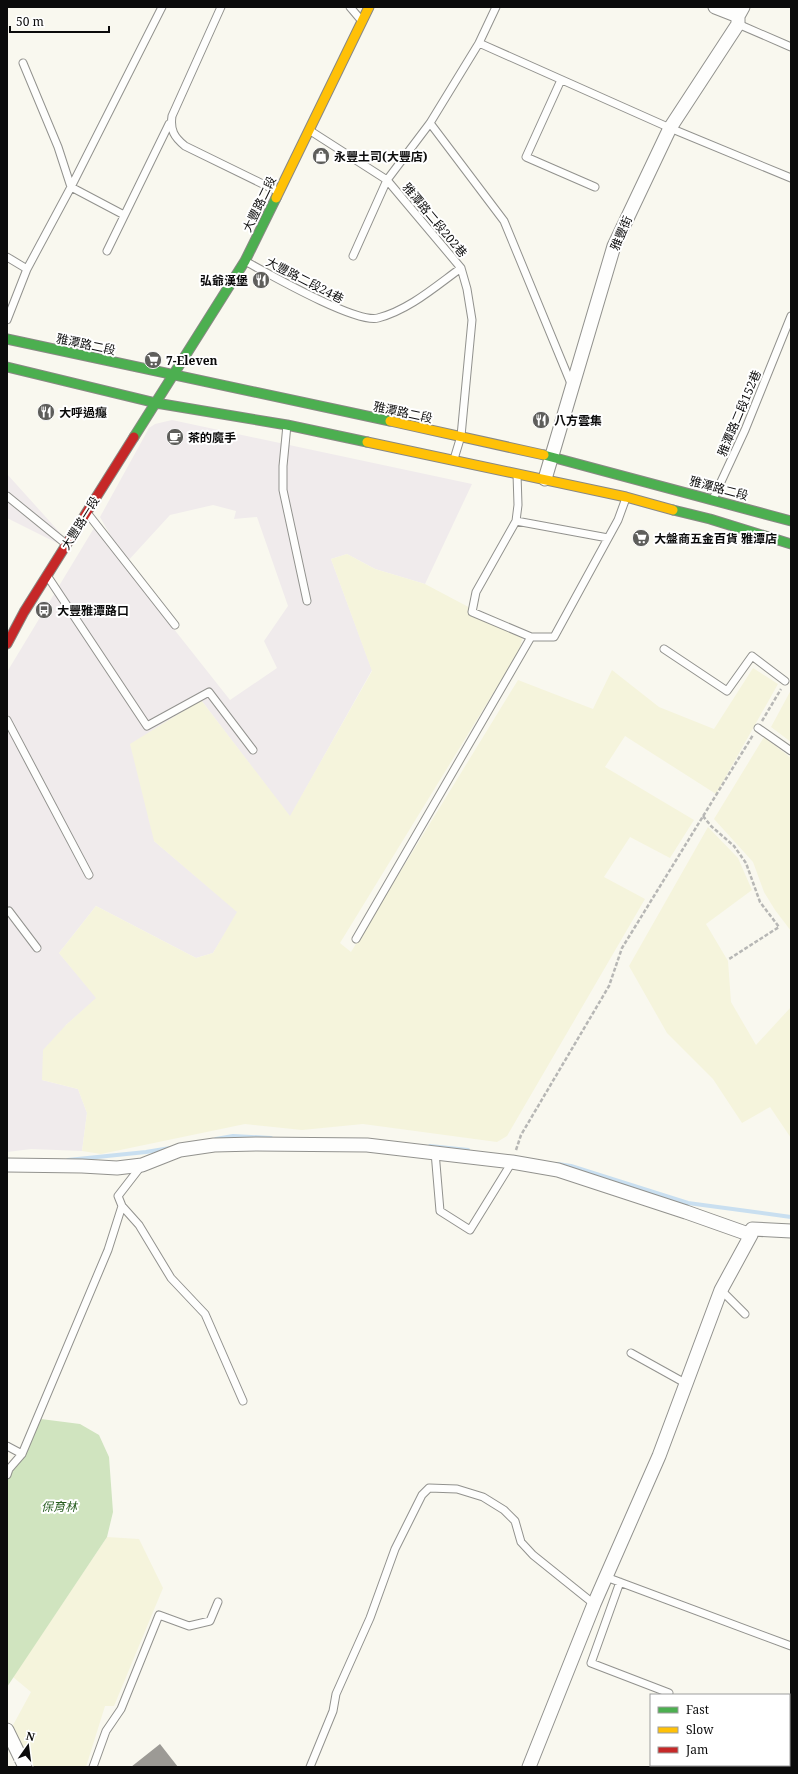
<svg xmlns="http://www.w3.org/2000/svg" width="798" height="1774" viewBox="0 0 798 1774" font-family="'Noto Serif','Noto Sans TC',serif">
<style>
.industrial{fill:#f0ebec}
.farmland{fill:#f5f4dc}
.forest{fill:#d0e4bf}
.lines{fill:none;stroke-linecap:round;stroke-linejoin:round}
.stream{stroke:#c9dff0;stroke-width:4}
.building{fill:#9c9a95}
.lane-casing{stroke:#92928e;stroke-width:9}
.street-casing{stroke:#92928e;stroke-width:15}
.fast-casing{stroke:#898884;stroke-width:11}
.slow-casing{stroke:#898884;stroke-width:11}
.jam-casing{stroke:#898884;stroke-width:11}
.path{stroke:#b7b7b5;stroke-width:2.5;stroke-dasharray:4 2;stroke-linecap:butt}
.lane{stroke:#fefefd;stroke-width:7}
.street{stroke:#fefefd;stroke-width:13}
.fast{stroke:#4caf50;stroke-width:9}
.slow{stroke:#ffc107;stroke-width:9}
.jam{stroke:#c62828;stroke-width:9}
.labels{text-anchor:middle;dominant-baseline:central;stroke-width:4;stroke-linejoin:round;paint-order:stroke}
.poi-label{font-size:12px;font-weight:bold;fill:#0b0b0b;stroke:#fff;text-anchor:start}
.street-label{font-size:12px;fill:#0b0b0b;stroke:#fff}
.park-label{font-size:12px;font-style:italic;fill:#285d21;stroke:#fff}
</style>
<rect width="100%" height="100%" fill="#f9f8ef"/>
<path class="industrial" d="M172 420 472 484 425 584 375 569 347 554 331 559 372 670 290 817 201 700 154 841 238 912 213 953 196 958 96 906 59 953 97 998 66 1025 42 1080 78 1089 87 1113 82 1151 31 1149 7 1152V672L94 528 230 700 277 668 264 641 288 606 257 517 234 519 236 511 213 505 170 515 126 563 100 517 149 428 155 424Z
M7 474 62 535 57 543 7 518Z"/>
<path class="farmland" d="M347 554 375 569 425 584 523 636 519 651 340 943 351 952 518 680 593 709 612 670 659 707 714 729 753 668 778 684 716 794 625 736 605 767 694 820 670 858 630 837 604 877 645 899 507 1136 497 1142 363 1124 302 1130 245 1124 101 1154 82 1151 87 1113 78 1089 42 1080 43 1050 66 1025 96 998 59 953 96 906 196 958 213 953 237 912 154 841 130 744 201 700 290 816 372 671 331 559Z
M791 690V742L771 727Z
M764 737 791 758V931L775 910 764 892 753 862 714 819Z
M708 827 738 858 752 890 706 924 728 961 731 1002 756 1045 791 1007V1138L770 1107 742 1123 713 1079 667 1033 629 966Z
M107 1537 139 1539 163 1588 114 1706H105L86 1767H30L12 1727 31 1692 13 1677Z"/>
<path class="forest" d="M41 1419 80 1424 99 1435 109 1457 113 1512 107 1537 7 1687V1480L10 1465 22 1458Z"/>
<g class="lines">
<path class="stream" d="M216 1139 233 1136 271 1138
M430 1146 468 1150
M68 1160 146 1152 170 1148
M558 1164 571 1166 688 1203 791 1217
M789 1698 791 1697
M655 1767V1765"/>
</g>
<path class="building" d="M160 1744 178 1767H131Z
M724 1765H767L768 1767H718Z"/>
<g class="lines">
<defs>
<path id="lane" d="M221 7 172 116C170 130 174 137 185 146L277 191
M350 7 361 20
M738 24 791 47
M479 43 670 128 791 178
M561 80 526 157 595 187
M430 123 504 221 572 386
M309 130 387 180 461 268 467 289 472 320 461 436 454 459
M124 215 71 187 162 7
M107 251 169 124
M353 256 387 180 430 123 479 43 496 7
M7 257 27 269
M245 261C269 274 356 324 378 318 409 310 436 286 461 268
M7 320 27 269 71 187 58 147 23 63
M287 425 283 466V490L307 601
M517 474 518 505 516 521 476 592 472 612 531 637
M7 496 66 544
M713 499 745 430 791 316
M88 514 175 625
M516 521 608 538
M48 577 147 726 209 692 253 750
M664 649 727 691 752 656 785 681
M7 720 89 875
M758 728 791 751
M7 912 9 911 37 948
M356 939 531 637H554L618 520 626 498
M435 1152 440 1211 470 1230 512 1162
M142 1165 118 1196 122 1206 139 1225 171 1278 205 1314 243 1401
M721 1290 745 1314
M631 1353 685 1383
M7 1446 22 1454
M7 1475 9 1469 22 1454 108 1250 122 1206
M606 1577 791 1646
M620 1582 591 1663 669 1693
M93 1767 106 1731 121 1709 159 1615 189 1626 210 1621 218 1602
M310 1767 333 1711 336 1694 370 1618 395 1549 422 1495 429 1488 457 1489 483 1497 504 1510 515 1521 521 1542 533 1555 594 1604"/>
<path id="street" d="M715 7 738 16
M545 479 614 246 670 128 738 24V16L743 7
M7 1165 82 1166 117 1168 142 1165 180 1150 214 1145 257 1144 367 1145 512 1162 558 1170 686 1212 751 1235 752 1229 791 1231
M7 1730 25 1767
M529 1767 594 1604 659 1456 721 1290 751 1235"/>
<path id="fast" d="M7 339 390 421
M7 367 156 403 287 425 367 442
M134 437 245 261 276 198
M544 455 791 521
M673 510 710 519 791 544"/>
<path id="slow" d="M276 198 369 7
M390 421 544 455
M367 442 626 497 673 510"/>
<path id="jam" d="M7 644 24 612 134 437"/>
</defs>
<use href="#lane" class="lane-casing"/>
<use href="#street" class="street-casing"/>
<use href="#fast" class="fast-casing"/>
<use href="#slow" class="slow-casing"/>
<use href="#jam" class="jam-casing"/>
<path class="path" d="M762 721 781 689
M703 816 711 826 734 846 746 863 760 902 779 927 729 959
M516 1150 521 1135 609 986 622 948 753 735"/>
<use href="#lane" class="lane"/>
<use href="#street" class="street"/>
<use href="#fast" class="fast"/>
<use href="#slow" class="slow"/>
<use href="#jam" class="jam"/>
</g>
<defs>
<symbol id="shop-disc" viewBox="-11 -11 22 22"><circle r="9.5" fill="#5e5e5b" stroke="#fff"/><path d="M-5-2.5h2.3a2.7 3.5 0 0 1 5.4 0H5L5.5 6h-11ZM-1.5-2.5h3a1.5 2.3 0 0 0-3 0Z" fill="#fff"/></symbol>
<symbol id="restaurant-disc" viewBox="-11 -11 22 22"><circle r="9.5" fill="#5e5e5b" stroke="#fff"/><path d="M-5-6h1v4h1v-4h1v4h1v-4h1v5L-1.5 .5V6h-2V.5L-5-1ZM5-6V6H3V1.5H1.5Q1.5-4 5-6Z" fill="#fff"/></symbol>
<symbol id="supermarket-disc" viewBox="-11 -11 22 22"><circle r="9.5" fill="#5e5e5b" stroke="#fff"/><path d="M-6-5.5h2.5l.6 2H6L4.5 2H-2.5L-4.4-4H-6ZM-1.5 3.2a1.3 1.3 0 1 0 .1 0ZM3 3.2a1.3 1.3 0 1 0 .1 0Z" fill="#fff"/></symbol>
<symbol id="cafe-disc" viewBox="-11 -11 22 22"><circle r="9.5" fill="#5e5e5b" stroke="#fff"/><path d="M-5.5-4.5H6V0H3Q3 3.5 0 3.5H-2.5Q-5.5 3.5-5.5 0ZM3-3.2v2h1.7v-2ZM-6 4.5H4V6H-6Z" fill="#fff"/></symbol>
<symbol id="bus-disc" viewBox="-11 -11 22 22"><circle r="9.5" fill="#5e5e5b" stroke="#fff"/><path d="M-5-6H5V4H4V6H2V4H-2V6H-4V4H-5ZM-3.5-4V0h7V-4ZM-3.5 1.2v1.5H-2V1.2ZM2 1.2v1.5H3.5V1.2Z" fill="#fff"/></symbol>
</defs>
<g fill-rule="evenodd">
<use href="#shop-disc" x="311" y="146" width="20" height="20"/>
<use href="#restaurant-disc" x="251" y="270" width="20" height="20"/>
<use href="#supermarket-disc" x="143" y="350" width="20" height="20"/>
<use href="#restaurant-disc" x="36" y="402" width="20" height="20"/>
<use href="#restaurant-disc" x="531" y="410" width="20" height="20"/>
<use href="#cafe-disc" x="165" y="427" width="20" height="20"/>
<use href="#supermarket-disc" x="631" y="528" width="20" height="20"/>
<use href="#bus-disc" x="34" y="600" width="20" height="20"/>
</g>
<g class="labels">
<g class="poi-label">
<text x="334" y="156">永豐土司(大豐店)</text>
<text x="248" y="280" text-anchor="end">弘爺漢堡</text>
<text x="166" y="360">7-Eleven</text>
<text x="59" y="412">大呼過癮</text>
<text x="554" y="420">八方雲集</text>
<text x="188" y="437">茶的魔手</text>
<text x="654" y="538">大盤商五金百貨 雅潭店</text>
<text x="57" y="610">大豐雅潭路口</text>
</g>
<g class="street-label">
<text transform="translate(259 204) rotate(-64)">大豐路二段</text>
<text transform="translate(435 220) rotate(50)">雅潭路二段202巷</text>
<text transform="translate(621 233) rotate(-67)">雅豐街</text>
<text transform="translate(305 280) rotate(27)">大豐路二段24巷</text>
<text transform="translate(86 344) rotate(12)">雅潭路二段</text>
<text transform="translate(403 412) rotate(12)">雅潭路二段</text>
<text transform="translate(739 413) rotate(-67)">雅潭路二段152巷</text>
<text transform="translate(719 488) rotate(15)">雅潭路二段</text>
<text transform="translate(80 523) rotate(-58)">大豐路一段</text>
</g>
<g class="park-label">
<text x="59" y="1506">保育林</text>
</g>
</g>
<rect width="798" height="1774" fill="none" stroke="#0b0b0b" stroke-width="16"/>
<rect x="650" y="1694" width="140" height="72" fill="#ffffff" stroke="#9d9d9d"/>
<rect x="658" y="1707" width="20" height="6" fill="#4caf50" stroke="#9d9d9d"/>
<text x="686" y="1714" font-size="12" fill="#0b0b0b">Fast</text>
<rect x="658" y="1727" width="20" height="6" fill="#ffc107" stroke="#9d9d9d"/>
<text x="686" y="1734" font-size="12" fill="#0b0b0b">Slow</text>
<rect x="658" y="1747" width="20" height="6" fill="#c62828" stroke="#9d9d9d"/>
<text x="686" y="1754" font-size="12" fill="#0b0b0b">Jam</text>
<g transform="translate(28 1746) rotate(14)" stroke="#ffffff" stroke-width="3" paint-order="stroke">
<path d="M0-3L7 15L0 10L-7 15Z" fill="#0b0b0b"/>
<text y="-6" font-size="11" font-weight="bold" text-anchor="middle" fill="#0b0b0b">N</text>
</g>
<path d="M10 26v6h99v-6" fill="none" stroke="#0b0b0b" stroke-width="2"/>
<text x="16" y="26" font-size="12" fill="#0b0b0b" stroke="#ffffff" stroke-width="3" paint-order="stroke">50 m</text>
</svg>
